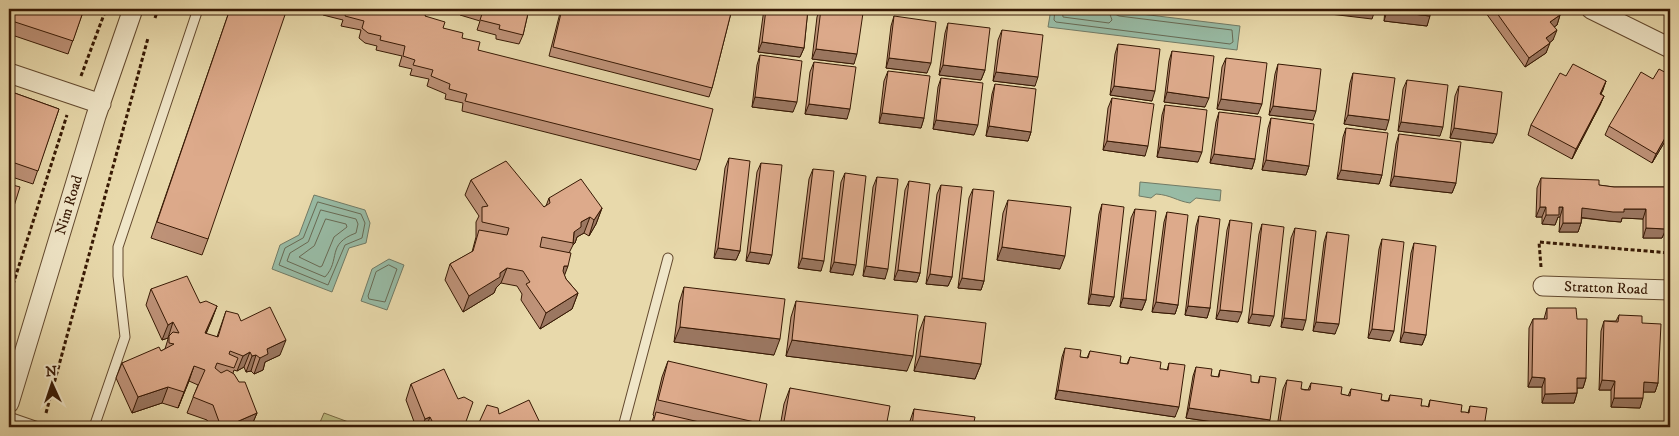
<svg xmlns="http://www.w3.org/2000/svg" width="1679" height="436" viewBox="0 0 1679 436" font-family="'IM FELL DW Pica',serif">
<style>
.green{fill:#bebd83;stroke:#7a6b44}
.water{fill:#98bba5;stroke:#717a65}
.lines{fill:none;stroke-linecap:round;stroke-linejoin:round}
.shore{stroke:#686a54;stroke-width:1}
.service-casing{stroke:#63492e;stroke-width:11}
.minor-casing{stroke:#63492e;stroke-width:21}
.path{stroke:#371904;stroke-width:3;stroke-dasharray:4 2.5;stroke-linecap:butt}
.service{stroke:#f0e6c8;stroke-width:9}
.minor{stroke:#f0e6c8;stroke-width:19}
.wall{fill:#be9278;stroke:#371904}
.shaded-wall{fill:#9b7761;stroke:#371904}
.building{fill:#ddaa8b;stroke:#371904}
.labels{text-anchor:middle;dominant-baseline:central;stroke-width:4;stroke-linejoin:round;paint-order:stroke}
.street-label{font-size:15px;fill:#371904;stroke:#f0e6c8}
</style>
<rect width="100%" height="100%" fill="#e8d9ab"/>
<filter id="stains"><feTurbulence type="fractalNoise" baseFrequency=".004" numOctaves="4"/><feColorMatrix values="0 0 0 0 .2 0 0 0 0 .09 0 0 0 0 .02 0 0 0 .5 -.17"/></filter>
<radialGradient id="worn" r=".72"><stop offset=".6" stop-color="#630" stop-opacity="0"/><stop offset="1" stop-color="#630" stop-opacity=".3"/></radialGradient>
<path class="green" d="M324 413 362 427H318Z"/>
<path class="water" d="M1051 9H1100L1240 26 1237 50 1048 27Z
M1140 182 1221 190 1220 201 1196 198 1190 203C1177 201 1171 195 1156 194L1151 198 1139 196Z
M314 195 365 210 370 223 366 243 349 248 332 292 272 269 280 245 299 235Z
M389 259 404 265 387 310 361 301 372 269Z"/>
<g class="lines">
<path class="shore" d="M1055 9 1054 20 1056 22 1230 44 1233 42 1232 30 1119 16 1115 14 1114 9
M1062 9 1063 17 1109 23 1112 20 1108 9
M318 202 361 214 365 223 362 238 345 245 328 285 279 265 285 248 303 238Z
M321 210 356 219 358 224 356 233C326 244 341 260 325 277L287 261 290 253 308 242Z
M326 219 346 224 347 227 334 237 322 266 320 267 299 257 314 246Z
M389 265 397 269 385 302 369 299 368 296 376 272Z"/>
<defs>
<path id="service" d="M9 417 38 427
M94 427 125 337 118 276V247L198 9
M623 427 668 258"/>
<path id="minor" d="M1591 9 1670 48
M9 73 101 104
M1543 286 1670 290
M9 403 96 116 133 9"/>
</defs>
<use href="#service" class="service-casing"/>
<use href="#minor" class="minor-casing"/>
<path class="path" d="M155 18 158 9
M81 76 106 9
M1541 267 1539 242 1670 253
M9 297 67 115
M46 413 148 38"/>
<use href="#service" class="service"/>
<use href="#minor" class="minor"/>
</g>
<path class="wall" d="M9 9H84L68 54 9 34Z
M230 9 208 239 202 255 151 238Z
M325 9H425V16L443 28 462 38 478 50 700 160 696 170 462 111 463 103 445 99 446 94 427 86 429 79 410 75 412 69 399 66 402 56 376 50 377 46 365 43 359 38 361 30 341 26 343 20 323 15Z
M456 9H529L523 35 519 44 496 39V35L477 30 480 21 460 15 462 10Z
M561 9H732L712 88 709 97 549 56Z
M764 9H808L804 48 800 57 758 52Z
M820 9 854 64 812 59 817 17Z
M1385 9H1431L1427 26 1384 21Z
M1483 9H1556L1560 15 1557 25 1554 27 1553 40 1549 43 1546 53 1525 67Z
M1665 9H1670V16L1664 13Z
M894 16 927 73 886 68 891 26Z
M948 23 985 70 981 80 939 75 945 33Z
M1002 30 1035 86 993 81 998 40Z
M1118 44 1152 101 1110 95 1115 54Z
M1172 51 1205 107 1164 102 1169 61Z
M760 55 793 112 752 107 757 65Z
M1226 58 1258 114 1217 109 1222 67Z
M814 62 847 119 805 114 810 72Z
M1278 64 1313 120 1269 115 1275 74Z
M888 71 924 118 921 128 879 123 884 81Z
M1353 73 1386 130 1344 124 1350 83Z
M1566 76 1606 81 1601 94 1604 96 1600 105 1572 159 1528 135 1531 125Z
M941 78 974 135 933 129 938 87Z
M1653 79 1670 133 1652 163 1605 135 1609 126Z
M1407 80 1440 136 1398 131 1403 89Z
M995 84 1031 132 1028 141 986 136 992 94Z
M1459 86 1493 143 1450 138 1455 96Z
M9 91 59 109 33 184 9 176Z
M1112 98 1145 156 1103 150 1108 108Z
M1165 105 1198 162 1157 157 1162 115Z
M1219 112 1255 159 1252 169 1210 163 1216 122Z
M1271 118 1309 166 1306 175 1262 170 1268 128Z
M1346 128 1382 175 1379 184 1337 179 1343 137Z
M1399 134 1456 183 1452 193 1390 186 1396 144Z
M729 158 740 251 736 260 714 258 725 168Z
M761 163 769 264 746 261 757 172Z
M813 169 821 271 798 268 809 179Z
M845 173 853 275 830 272 841 182Z
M877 177 885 279 863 276 873 187Z
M1541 178 1614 187H1670V230H1666V229L1662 238H1643V219L1622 218 1621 222 1609 221 1582 218 1581 223 1578 232H1559L1560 217H1558L1555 225 1542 224V217H1536L1537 188Z
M471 180 544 207 546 206 549 198 602 208 596 224 589 236 584 233 577 237 575 243 573 245 569 253 564 275 566 279 578 293 572 309 540 329 521 300 522 294 517 286 501 283 496 288 494 293 463 312 445 280 450 264 472 252 476 237V222L479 216 465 195Z
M909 181 920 273 917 282 894 280 905 190Z
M941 185 952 277 948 286 926 284 937 194Z
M973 189 984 281 981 290 958 288 969 198Z
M1008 200 1060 269 997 260 1003 213Z
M1102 204 1114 297 1110 306 1088 304 1099 214Z
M1135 209 1146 300 1142 310 1120 307 1131 218Z
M1167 212 1178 305 1175 314 1152 312 1164 222Z
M1199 216 1210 308 1207 318 1185 315 1196 226Z
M1230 220 1238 322 1216 319 1227 230Z
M1262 224 1270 326 1248 323 1259 234Z
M1295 228 1303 330 1281 327 1291 238Z
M1327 232 1335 334 1313 331 1324 242Z
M1382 239 1390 341 1368 338 1379 249Z
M1414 243 1426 335 1422 345 1400 342 1411 253Z
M684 287 774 355 674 342 679 303Z
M151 289 200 303 217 306 206 334 217 337 226 311 241 321 280 355 265 362 263 370 254 374 251 371 246 372 244 367 237 371 234 370 233 373 257 413 251 427H210L207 420 187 413 198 385 189 381 178 408 162 403 132 413 116 378 122 363 161 351 165 349 168 339V338L162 340 146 305Z
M796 301 907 371 786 356 791 317Z
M1547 308 1586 378 1583 388H1577V393L1574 403H1542V387H1528L1529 328 1533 319H1544Z
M1619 315 1642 323 1658 383 1655 392H1643L1640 408 1611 407V390H1599L1601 331 1604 321H1616Z
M925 316 981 364 975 379 914 371 919 332Z
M1065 348 1080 357 1087 358 1090 351 1120 363 1127 364 1130 357 1160 369 1167 370 1169 363 1175 417 1055 399 1062 357Z
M668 361 759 423 757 427H650L654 416 653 415 662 377Z
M1196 367 1211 376 1218 377 1220 370 1251 382 1258 383 1260 376 1267 427H1248L1186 418 1193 376Z
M1287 380 1301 389 1308 390 1311 383 1341 394 1348 396 1351 389 1381 400 1388 401 1390 395 1421 406 1428 407 1430 400 1461 412 1468 413 1470 406 1484 427H1277L1283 389Z
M411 384 464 427H416L406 400Z
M790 388 886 427H780L784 404Z
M914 409 973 427H908Z"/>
<path class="shaded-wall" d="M1287 9H1320L1318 13Z
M1332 9H1368L1375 10 1372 19 1330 14Z
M1387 11 1430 16 1427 26 1384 21Z
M1560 15 1557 25 1547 32 1550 22Z
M1557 30 1553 40 1543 48 1546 38Z
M762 42 804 48 800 57 758 52Z
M1550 43 1546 53 1525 67 1529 58Z
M816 49 857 54 854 64 812 59Z
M889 58 931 63 927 73 886 68Z
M943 65 985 70 981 80 939 75Z
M996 72 1038 77 1035 86 993 81Z
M1606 81 1603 90 1596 103 1600 94Z
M1114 86 1155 91 1152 101 1110 95Z
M1167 92 1209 98 1205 107 1164 102Z
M1604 96 1600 105 1572 159 1576 149Z
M755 97 797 102 793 112 752 107Z
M1221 99 1262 104 1258 114 1217 109Z
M809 104 850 109 847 119 805 114Z
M1273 106 1316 111 1313 120 1269 115Z
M882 113 924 118 921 128 879 123Z
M1348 115 1389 120 1386 130 1344 124Z
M936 120 978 125 974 135 933 129Z
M1401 122 1443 127 1440 136 1398 131Z
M989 126 1031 132 1028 141 986 136Z
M1454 128 1497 134 1493 143 1450 138Z
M1670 129V133L1652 163 1656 154Z
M1107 141 1148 146 1145 156 1103 150Z
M1160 147 1202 152 1198 162 1157 157Z
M1214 154 1255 159 1252 169 1210 163Z
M1266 160 1309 166 1306 175 1262 170Z
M1341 170 1382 175 1379 184 1337 179Z
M1394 176 1456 183 1452 193 1390 186Z
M1540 207H1546L1542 217H1536Z
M1559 207H1563L1560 217H1558L1555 225 1542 224 1546 215Z
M602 208 596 224 589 236 594 220Z
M1582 208 1624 209H1646L1643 219 1622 218 1621 222 1609 221 1578 217Z
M1666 210H1669L1666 220Z
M590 217 584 233 577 237 575 243 573 245 574 232 581 222Z
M1669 220H1670V230H1666Z
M1563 223H1581L1578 232H1559Z
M1646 228 1666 229 1662 238H1643Z
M1002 247 1065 256 1060 269 997 260Z
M718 248 740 251 736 260 714 258Z
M750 252 772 255 769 264 746 261Z
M802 258 824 261 821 271 798 268Z
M834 262 856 265 853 275 830 272Z
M564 266H568L562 282H558Z
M866 266 888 269 885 279 863 276Z
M507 268 501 283 496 288 494 293 463 312 469 296Z
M898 270 920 273 917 282 894 280Z
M930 274 952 277 948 286 926 284Z
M962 278 984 281 981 290 958 288Z
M578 293 572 309 540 329 546 313Z
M1091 294 1114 297 1110 306 1088 304Z
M1123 298 1146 300 1142 310 1120 307Z
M1156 302 1178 305 1175 314 1152 312Z
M217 306 211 322 199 349 205 333Z
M1188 306 1210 308 1207 318 1185 315Z
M1220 310 1242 312 1238 322 1216 319Z
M1252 314 1274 316 1270 326 1248 323Z
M1284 318 1306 320 1303 330 1281 327Z
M173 322 168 338 162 340 168 325Z
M1316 322 1339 324 1335 334 1313 331Z
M680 327 780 339 774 355 674 342Z
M1372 329 1394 331 1390 341 1368 338Z
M1404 332 1426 335 1422 345 1400 342Z
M286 340 280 355 265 362 263 370 254 374 260 358 267 349Z
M792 340 913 356 907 371 786 356Z
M250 352 244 367 237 371 243 356Z
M256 355 251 371 246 372 252 356Z
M920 356 981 364 975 379 914 371Z
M194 366 189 381 178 408 184 392Z
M1532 377 1545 378 1542 387H1528Z
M1577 378H1586L1583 388H1573Z
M1602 380 1615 381 1611 390H1599Z
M1644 382 1658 383 1655 392H1640Z
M168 387 162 403 132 413 138 397Z
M1058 390 1179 407 1175 417 1055 399Z
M1577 393 1574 403H1542L1545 394Z
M1614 398H1643L1640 408 1611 407Z
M1189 408 1270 420 1267 427H1248L1186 418Z
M257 413 251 427H225Z
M430 417 426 427H422L425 419Z
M1280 421 1322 427H1278Z"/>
<path class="building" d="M9 9H84L73 41 9 20Z
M230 9H287L208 239 157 222Z
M340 9H427L425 16 445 22 443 28 463 33 462 38 480 42 478 50 713 109 700 160 465 101 467 94 449 89 450 84 431 76 433 70 413 65 415 60 403 56 405 46 380 40 381 36 368 33 362 28 364 21 345 16 347 10Z
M475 9H529L523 35 499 29 500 25 480 20 483 11Z
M562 9H732L712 88 553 47Z
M766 9H808L804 48 762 42Z
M821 9H829L863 13 857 54 816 49Z
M1388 9H1431L1430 16 1387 11Z
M1494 9H1556L1560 15 1550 22 1557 30 1546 38 1550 43 1529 58Z
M894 16 936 22 931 63 889 58Z
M948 23 990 28 985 70 943 65Z
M1002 30 1043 35 1038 77 996 72Z
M1118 44 1160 49 1155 91 1114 86Z
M1172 51 1214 56 1209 98 1167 92Z
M760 55 802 61 797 102 755 97Z
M1226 58 1267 63 1262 104 1221 99Z
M814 62 856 67 850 109 809 104Z
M1278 64 1321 69 1316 111 1273 106Z
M1573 64 1606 81 1600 94 1604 96 1576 149 1531 125 1560 73 1566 76Z
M1659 69 1670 75V129L1656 154 1609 126 1641 72 1653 79Z
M888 71 930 76 924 118 882 113Z
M1353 73 1395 78 1389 120 1348 115Z
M941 78 983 83 978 125 936 120Z
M1407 80 1448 85 1443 127 1401 122Z
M995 84 1036 89 1031 132 989 126Z
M1459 86 1502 92 1497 134 1454 128Z
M9 91 59 109 38 171 9 161Z
M1112 98 1154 104 1148 146 1107 141Z
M1165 105 1207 110 1202 152 1160 147Z
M1219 112 1261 117 1255 159 1214 154Z
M1271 118 1314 124 1309 166 1266 160Z
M1346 128 1388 133 1382 175 1341 170Z
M1399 134 1461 142 1456 183 1394 176Z
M729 158 750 161 740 251 718 248Z
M506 161 544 207 550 203 549 198 581 179 602 208 594 220 590 217 581 222V227L574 232 573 243 542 237 540 247 571 253 568 266H564L563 271 566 279 578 293 546 313 526 284 530 282 523 271 507 268 500 273V277L469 296 450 264 473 251 479 230 507 235 509 228 482 222V207L488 206 471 180Z
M761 163 782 165 772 255 750 252Z
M813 169 834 171 824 261 802 258Z
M845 173 866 176 856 265 834 262Z
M877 177 898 179 888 269 866 266Z
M1541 178 1599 180V185L1614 187H1670V220H1669V210H1666V229L1646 228V209H1624V212H1613L1582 208 1581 223H1563V207H1559V215H1546V207H1540Z
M909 181 930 184 920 273 898 270Z
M9 184 20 187 9 222Z
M941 185 962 187 952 277 930 274Z
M973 189 994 191 984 281 962 278Z
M1008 200 1071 207 1065 256 1002 247Z
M1102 204 1124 207 1114 297 1091 294Z
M1135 209 1156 211 1146 300 1123 298Z
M1167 212 1188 215 1178 305 1156 302Z
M1199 216 1220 219 1210 308 1188 306Z
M1230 220 1252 223 1242 312 1220 310Z
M1262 224 1284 227 1274 316 1252 314Z
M1295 228 1316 231 1306 320 1284 318Z
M1327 232 1349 235 1339 324 1316 322Z
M1382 239 1404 242 1394 331 1372 329Z
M1414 243 1436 246 1426 335 1404 332Z
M187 276 200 303 206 301 217 306 205 333 218 337 226 311 238 314 241 321 270 307 286 340 267 349 268 354 260 358 256 355 252 356 250 352 243 356 230 351 229 354 238 358 234 368 217 363 215 368 221 373 227 370 234 374 239 382H245L257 413 225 427H221L213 405 193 397 205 370 194 366 184 392 168 387 138 397 122 363 159 347 161 351 174 344 169 343V336L173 332 179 333 173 322 168 325 151 289Z
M684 287 785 299 780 339 680 327Z
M796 301 918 315 913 356 792 340Z
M1547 308H1576L1577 319H1587L1586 378H1577V393L1545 394V378L1532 377 1533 319H1547Z
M1619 315 1642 316V323L1661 324 1658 383 1644 382 1643 398H1614L1615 381 1602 380 1604 321 1618 322Z
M925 316 986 323 981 364 920 356Z
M1065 348 1081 350 1080 357 1088 358 1090 351 1121 356 1120 363 1128 364 1130 357 1161 362 1160 369H1163L1168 370 1169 363 1185 365 1179 407 1058 390Z
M668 361 767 384 759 423 658 400Z
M1196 367 1212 369 1211 376 1219 377 1220 370 1251 375V382L1259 383 1260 376 1276 378 1270 420 1189 408Z
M444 369 458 399 464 397 473 402 464 427H434H435L430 417 425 419 411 384Z
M1287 380 1302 382 1301 389 1305 390H1310L1311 383 1342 387 1341 394 1350 396 1351 389 1382 394 1381 400 1385 401H1389L1390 395 1422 399 1421 406H1425L1429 407 1430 400 1462 405 1461 412H1465L1469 413 1470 406 1487 408 1484 427H1322L1280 421Z
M790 388 890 406 886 427H783Z
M529 400 542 427H477L487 405 498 408 499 414Z
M914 409 975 417 973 427H912Z
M656 412 721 427H652Z"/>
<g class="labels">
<g class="street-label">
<text transform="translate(69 205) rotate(-73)">Nim Road</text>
<text transform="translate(1606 288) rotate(2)">Stratton Road</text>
</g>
</g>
<rect width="1679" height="436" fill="none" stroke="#e8d9ab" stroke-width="30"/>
<rect x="10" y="10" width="1659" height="416" fill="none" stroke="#371904" stroke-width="2.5"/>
<rect x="15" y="15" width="1649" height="406" fill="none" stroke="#371904"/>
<g transform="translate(52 384) rotate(357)" stroke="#f0e6c8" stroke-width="4" paint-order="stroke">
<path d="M0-4L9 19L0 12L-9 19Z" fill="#371904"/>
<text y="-8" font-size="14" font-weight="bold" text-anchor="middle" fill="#371904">N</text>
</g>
<rect width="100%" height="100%" filter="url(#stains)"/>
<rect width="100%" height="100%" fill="url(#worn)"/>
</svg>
